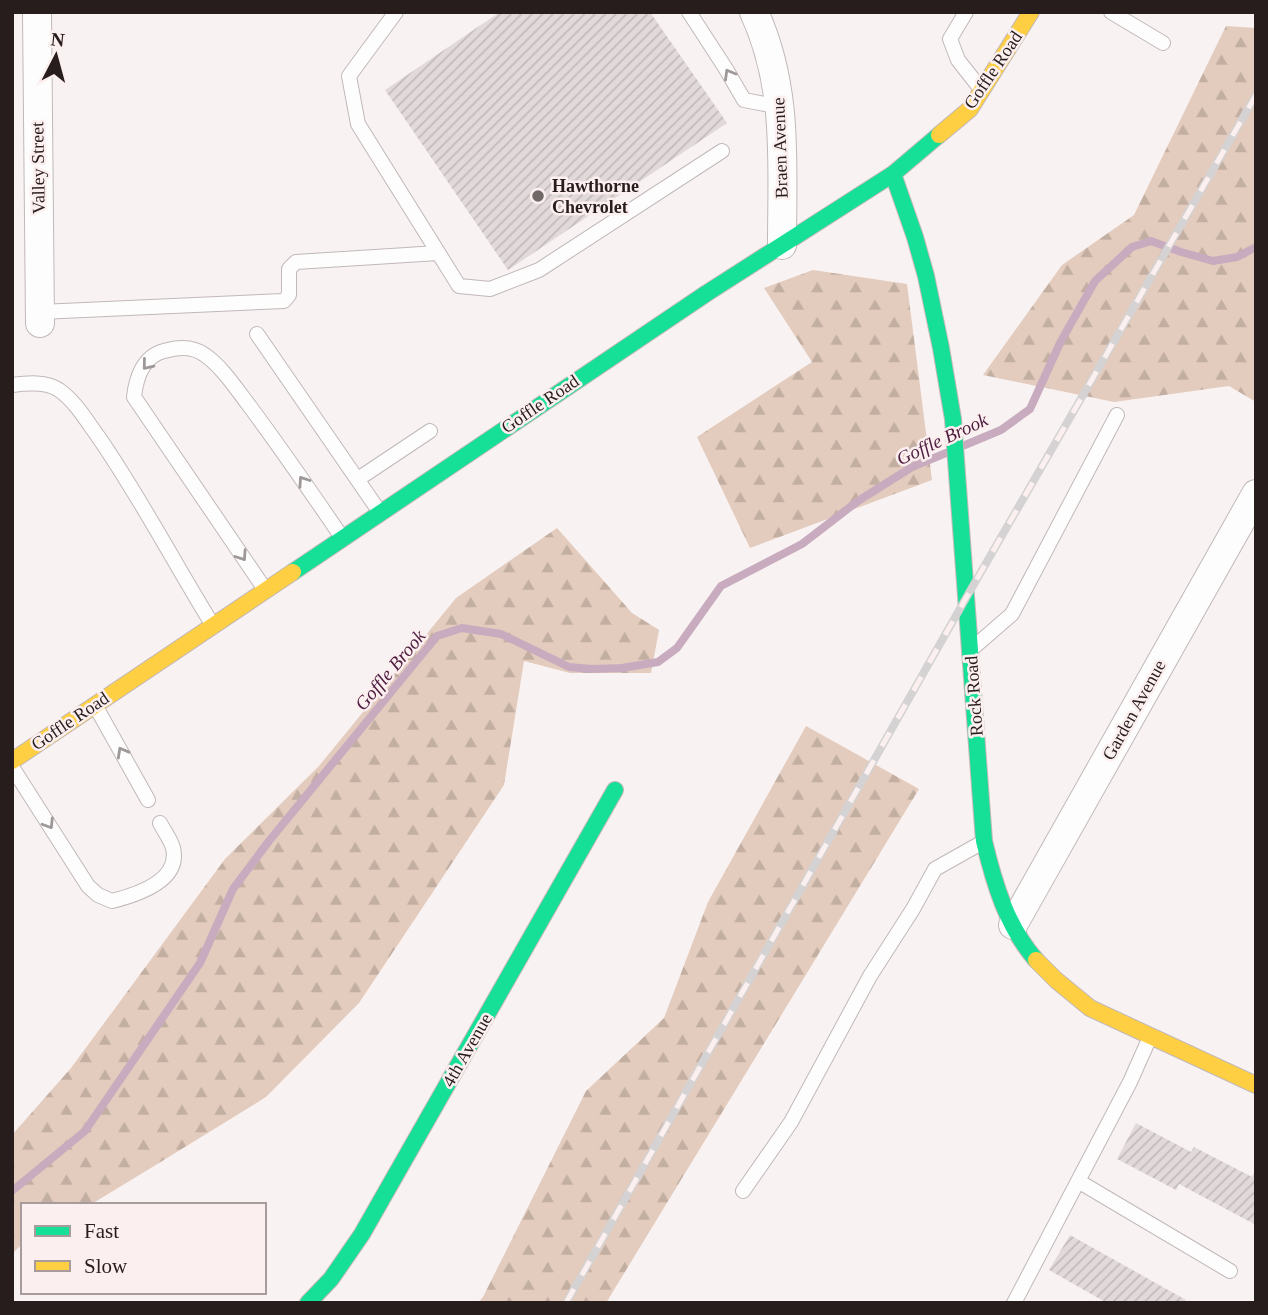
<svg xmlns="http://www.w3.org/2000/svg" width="1268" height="1315" viewBox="0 0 1268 1315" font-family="'Times New Roman',serif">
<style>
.forest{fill:url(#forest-firs)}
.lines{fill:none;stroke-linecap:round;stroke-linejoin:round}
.stream{stroke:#c8abbe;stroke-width:8}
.building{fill:url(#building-hatch)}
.lane-casing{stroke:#c1b8b8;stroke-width:16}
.street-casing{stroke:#c1b8b8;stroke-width:30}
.fast-casing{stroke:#c1b8b8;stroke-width:18}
.slow-casing{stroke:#c1b8b8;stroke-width:18}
.lane{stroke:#fefdfd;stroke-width:14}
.street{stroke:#fefdfd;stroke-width:28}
.fast{stroke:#16e098;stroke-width:16}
.slow{stroke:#ffcf43;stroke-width:16}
.rail-casing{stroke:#d4d2d2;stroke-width:8}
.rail{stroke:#fcefef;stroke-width:5;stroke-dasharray:16;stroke-linecap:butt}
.oneway{stroke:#9e9898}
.poi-dot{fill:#716868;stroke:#fcefef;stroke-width:2.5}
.labels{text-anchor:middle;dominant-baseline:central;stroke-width:5;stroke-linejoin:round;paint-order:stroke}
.street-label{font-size:18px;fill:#281d1d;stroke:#fcefef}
.poi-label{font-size:18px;font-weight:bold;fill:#281d1d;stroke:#fcefef;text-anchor:start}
.water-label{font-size:19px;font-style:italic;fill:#502043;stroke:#fcefef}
</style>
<defs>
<pattern id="forest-firs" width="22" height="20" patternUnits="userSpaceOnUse" patternTransform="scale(1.75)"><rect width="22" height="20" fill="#e3ccbd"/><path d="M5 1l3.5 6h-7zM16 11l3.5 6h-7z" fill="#c3afa2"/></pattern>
<pattern id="building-hatch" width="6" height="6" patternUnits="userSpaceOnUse" patternTransform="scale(1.75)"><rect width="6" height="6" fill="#e2d9da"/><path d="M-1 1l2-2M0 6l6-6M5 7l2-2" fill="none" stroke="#c2babb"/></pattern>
</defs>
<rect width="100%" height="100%" fill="#f9f2f2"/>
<path class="forest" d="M1226 26 1256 28V402L1229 386 1114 402 983 375 1062 265 1134 215Z
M813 270 907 284 932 480 750 548 697 437 812 362 764 288Z
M557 528 632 613 659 630 651 673H570L524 661 504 785 359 1003 266 1097 159 1163 90 1205H23V1243L12 1254V1135L71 1068 225 859 319 766 456 598Z
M806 726 919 789 606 1303H478L483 1297 586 1091 664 1018 708 902Z"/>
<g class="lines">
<path class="stream" d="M965 445 1001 430 1030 409 1060 343 1095 281 1132 247 1151 241 1181 252 1213 261 1237 257 1256 247
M12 1191 85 1131 200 963 233 889 269 841 437 636 462 628 501 634 569 667 591 669 622 668 658 662 677 648 721 586 802 544 858 501 912 467 946 453"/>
</g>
<path class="building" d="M500 12H650L727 123 508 270 385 90Z
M1136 1123 1191 1152 1194 1147 1252 1177 1256 1169V1225L1179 1184 1176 1190 1117 1159Z
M1070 1235 1186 1300 1184 1303H1107L1049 1270Z"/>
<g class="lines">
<defs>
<path id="lane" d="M396 12 349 76 358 124 459 286 490 289 539 270 722 151
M689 12 726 69 744 100 781 107
M966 12 950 39 958 60 980 88
M1111 12 1163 43
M40 312 284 301 289 295V269L296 262 438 253
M257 334 379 511
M12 385C27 383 47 381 59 390 75 401 86 420 97 435 139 495 173 561 212 624
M358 479 430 431
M264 588 134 397C136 379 143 356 164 351 177 347 193 346 205 355 222 367 235 387 248 404 280 447 311 492 341 536
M974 647 1012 614 1117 415
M96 707 148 800
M12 767 88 886 98 895 112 901C136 895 181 881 173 848 171 840 164 831 160 823
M1078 1181 1230 1271
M743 1191 791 1122 870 976 913 909 935 869 983 842
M1014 1303 1130 1082 1150 1037"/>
<path id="street" d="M37 12 40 323
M754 12C789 88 782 164 782 245
M1013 925 1256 494"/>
<path id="fast" d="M893 174 915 237 926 276 941 348 953 419 984 841C994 883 1007 927 1036 960
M293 572 707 293 893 174 939 135
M308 1303 331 1279 362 1234 615 790"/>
<path id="slow" d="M939 135 970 109 1031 12
M12 761 293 572
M1036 960 1056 980 1090 1008 1256 1085"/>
</defs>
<use href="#lane" class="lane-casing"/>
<use href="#street" class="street-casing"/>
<use href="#fast" class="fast-casing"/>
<use href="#slow" class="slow-casing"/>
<use href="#lane" class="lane"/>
<use href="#street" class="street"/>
<use href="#fast" class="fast"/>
<use href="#slow" class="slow"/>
<defs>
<path id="rail" d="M566 1303 966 598 1256 95"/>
</defs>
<use href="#rail" class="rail-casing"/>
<use href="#rail" class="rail"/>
</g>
<defs><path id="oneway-chevron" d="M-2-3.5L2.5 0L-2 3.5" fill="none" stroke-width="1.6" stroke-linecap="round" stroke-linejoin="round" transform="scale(1.75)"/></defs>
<g class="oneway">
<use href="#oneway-chevron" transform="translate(729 74) rotate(-120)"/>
<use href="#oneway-chevron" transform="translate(147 365) rotate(129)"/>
<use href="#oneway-chevron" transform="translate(303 481) rotate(-124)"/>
<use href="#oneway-chevron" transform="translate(242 556) rotate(56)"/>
<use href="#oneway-chevron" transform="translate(122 752) rotate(-119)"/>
<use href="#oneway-chevron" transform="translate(49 824) rotate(58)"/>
</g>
<circle class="poi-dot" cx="538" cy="196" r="7"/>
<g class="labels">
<g class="street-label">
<text transform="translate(993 70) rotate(-56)">Goffle Road</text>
<text transform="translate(780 148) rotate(-92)">Braen Avenue</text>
<text transform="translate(38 168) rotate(-91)">Valley Street</text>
<text transform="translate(540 404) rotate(-34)">Goffle Road</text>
<text transform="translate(974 696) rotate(-94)">Rock Road</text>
<text transform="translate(1134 710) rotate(-61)">Garden Avenue</text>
<text transform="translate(70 721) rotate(-34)">Goffle Road</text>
<text transform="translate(467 1050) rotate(-60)">4th Avenue</text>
</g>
<g class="poi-label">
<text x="552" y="186">Hawthorne<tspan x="552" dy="21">Chevrolet</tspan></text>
</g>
<g class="water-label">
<text transform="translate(942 439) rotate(-25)">Goffle Brook</text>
<text transform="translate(390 670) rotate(-50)">Goffle Brook</text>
</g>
</g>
<rect width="1268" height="1315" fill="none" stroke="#281d1d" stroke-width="28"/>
<rect x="21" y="1203" width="245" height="91" fill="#fcefef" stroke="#a79b9b" stroke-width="2"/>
<rect x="35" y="1226" width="35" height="10" fill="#16e098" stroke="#a79b9b" stroke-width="2"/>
<text x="84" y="1238" font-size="21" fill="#281d1d">Fast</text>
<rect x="35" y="1261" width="35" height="10" fill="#ffcf43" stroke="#a79b9b" stroke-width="2"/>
<text x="84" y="1273" font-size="21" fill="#281d1d">Slow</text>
<g transform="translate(56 56) rotate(6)" stroke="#fcefef" stroke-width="5" paint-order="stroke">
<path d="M0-5L12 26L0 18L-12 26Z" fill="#281d1d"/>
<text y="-10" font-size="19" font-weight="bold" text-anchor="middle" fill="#281d1d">N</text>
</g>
</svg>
